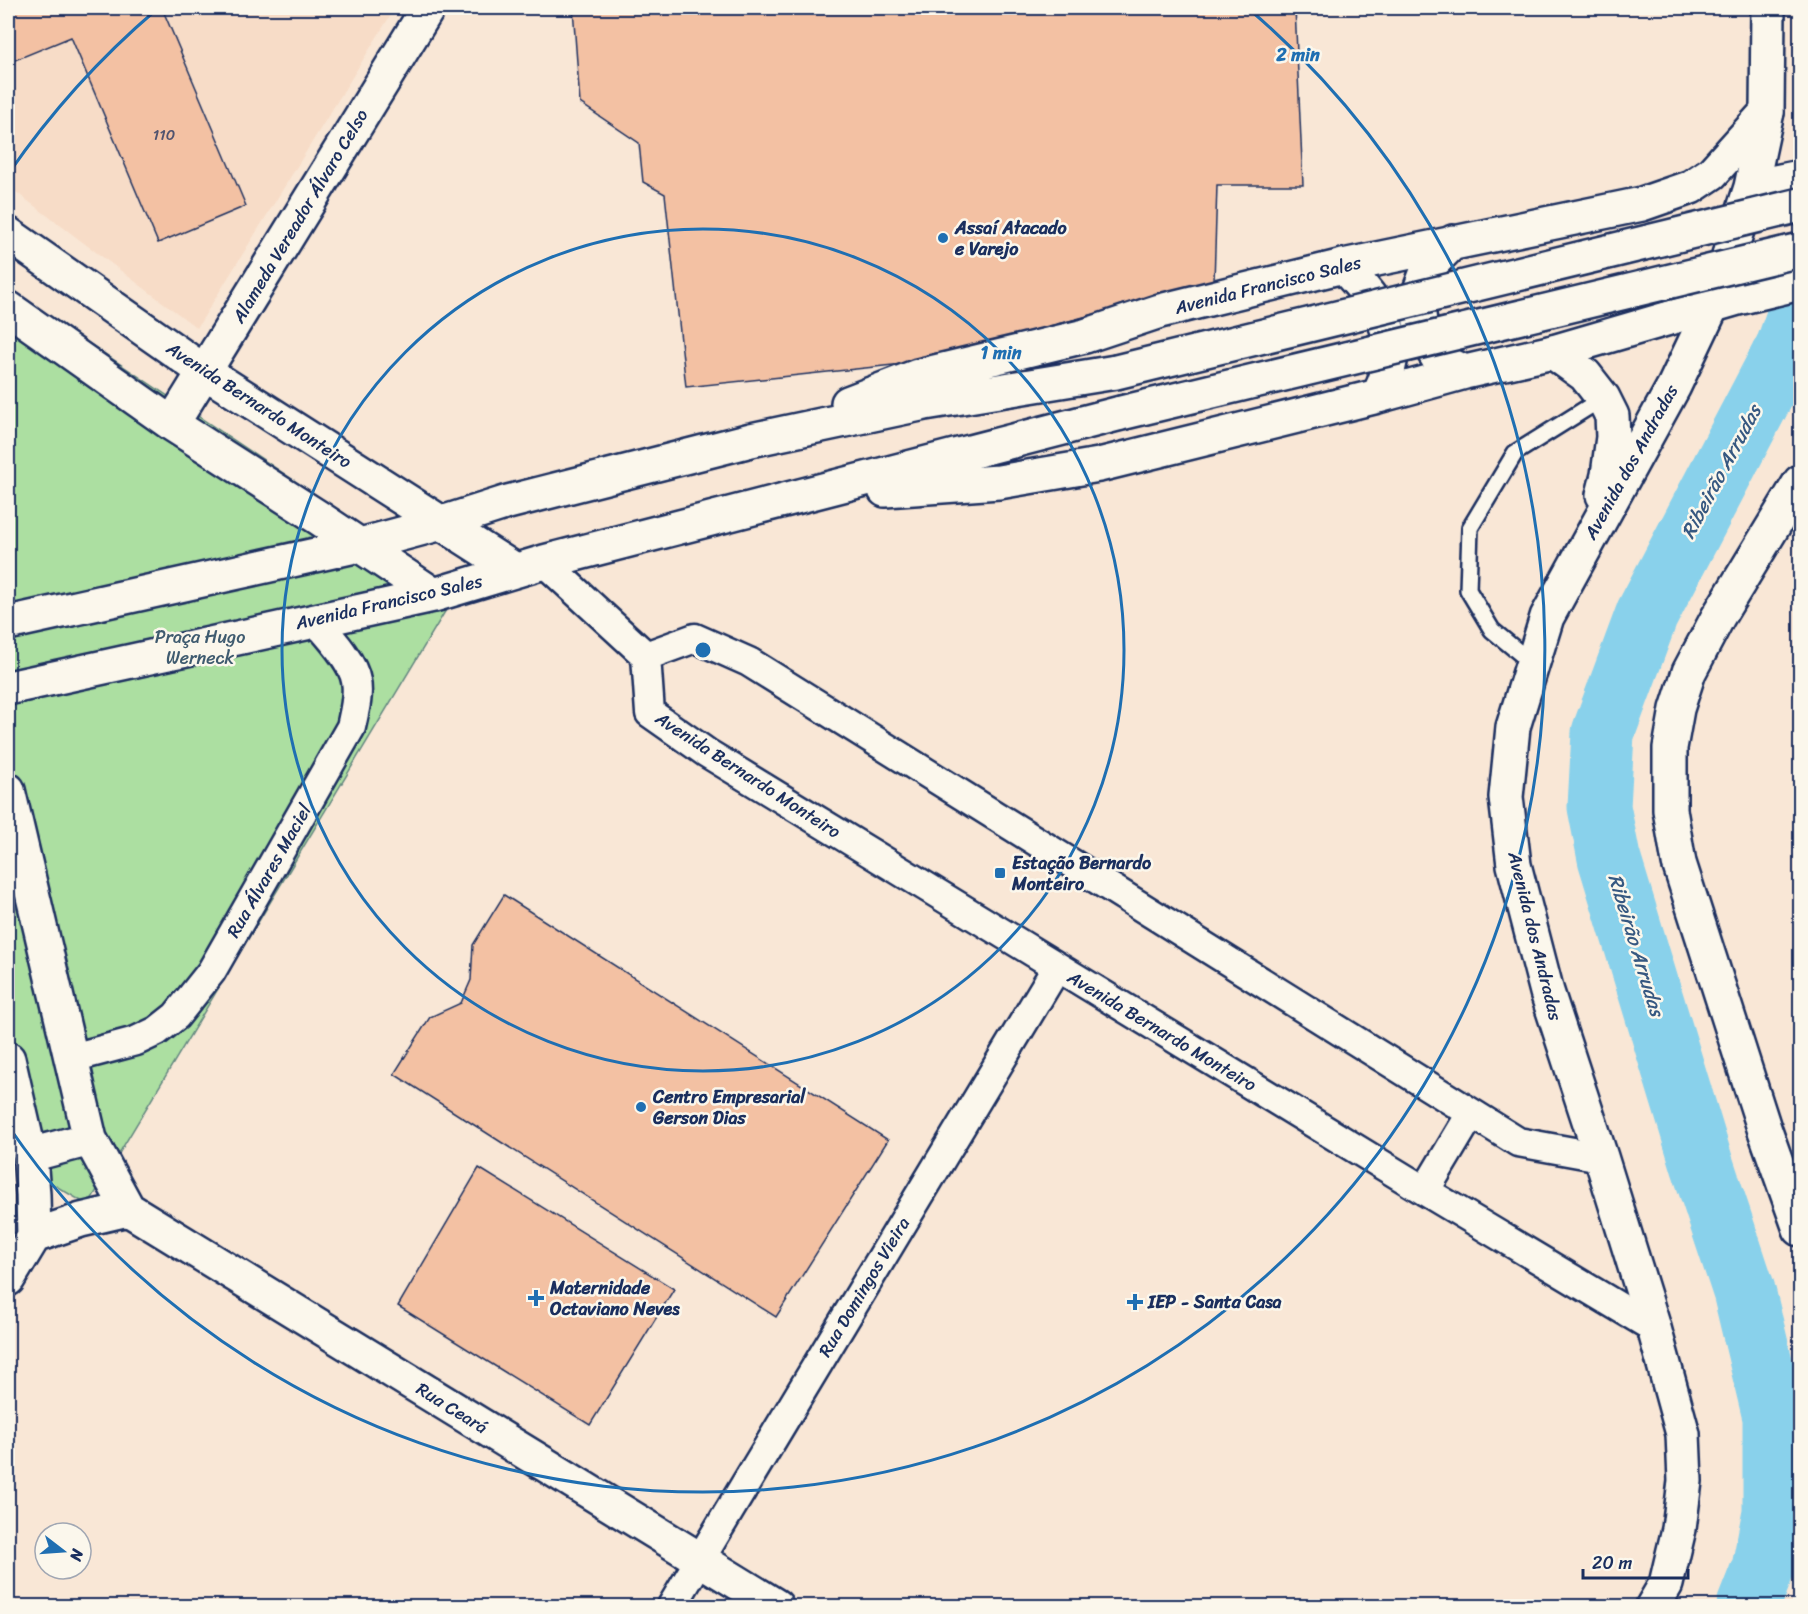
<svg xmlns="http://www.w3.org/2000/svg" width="1808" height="1614" viewBox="0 0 1808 1614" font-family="Sriracha,sans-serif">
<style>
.built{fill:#f7dcc7}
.green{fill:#acdfa1;stroke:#648780;stroke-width:1.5}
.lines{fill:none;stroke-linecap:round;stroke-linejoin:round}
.river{stroke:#89d1eb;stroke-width:63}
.building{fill:#f3c1a3;stroke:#1b2f5e;stroke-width:1.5}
.lane-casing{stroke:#1b2f5e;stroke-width:20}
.street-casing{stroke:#1b2f5e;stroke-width:33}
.secondary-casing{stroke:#1b2f5e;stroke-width:38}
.primary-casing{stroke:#1b2f5e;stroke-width:38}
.lane{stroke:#fbf7ec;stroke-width:15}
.street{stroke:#fbf7ec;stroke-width:28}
.secondary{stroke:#fbf7ec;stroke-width:33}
.primary{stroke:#fbf7ec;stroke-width:33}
.secondary-bridge-casing{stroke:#1b2f5e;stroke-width:38;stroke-linecap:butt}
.secondary-bridge{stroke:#fbf7ec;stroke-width:33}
.ring{fill:none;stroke:#1f6fb2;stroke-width:3}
.poi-dot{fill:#1f6fb2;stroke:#fbf7ec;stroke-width:2}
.labels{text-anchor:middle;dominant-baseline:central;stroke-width:5;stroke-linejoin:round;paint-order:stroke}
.number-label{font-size:15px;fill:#51546f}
.street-label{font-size:18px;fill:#1b2f5e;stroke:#fbf7ec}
.poi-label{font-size:18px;font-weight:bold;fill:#1b2f5e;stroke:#fbf7ec;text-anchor:start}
.park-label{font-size:18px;fill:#3f5b6f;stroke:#fbf7ec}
.water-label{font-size:20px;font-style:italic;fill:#365881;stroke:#fbf7ec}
.centre{fill:#1f6fb2;stroke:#fbf7ec;stroke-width:3}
.ring-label{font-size:18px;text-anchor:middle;font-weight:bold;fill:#1f6fb2;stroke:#fbf7ec;stroke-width:5;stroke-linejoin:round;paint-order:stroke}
</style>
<rect width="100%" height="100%" fill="#f9e7d6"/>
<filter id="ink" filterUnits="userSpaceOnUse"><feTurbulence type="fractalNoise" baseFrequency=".0167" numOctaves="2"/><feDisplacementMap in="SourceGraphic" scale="12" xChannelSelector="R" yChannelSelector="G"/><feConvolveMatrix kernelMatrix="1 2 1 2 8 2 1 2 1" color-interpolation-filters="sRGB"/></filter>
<g filter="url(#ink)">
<path class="built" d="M8 8H395L197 328 8 186Z"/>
<path class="green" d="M8 289 458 590 88 1205 8 1158Z"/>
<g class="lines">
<path class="river" d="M1748 1606 1763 1568 1774 1512V1417L1744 1291 1702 1164 1609 858 1599 807 1603 733 1647 614 1787 347 1800 310"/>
</g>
<path class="building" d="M8 8H162L246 206 158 243 71 37 8 63Z
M573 8H1295L1303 185H1217L1214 282 912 363 686 387 665 194 643 182 639 143 580 103Z
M504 895 888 1140 776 1317 394 1074 430 1017 461 1003 471 980 473 945Z
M479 1168 674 1289 590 1425 398 1306Z"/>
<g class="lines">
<defs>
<path id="lane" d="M1533 664 1492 630 1468 590 1470 528 1515 453 1603 398"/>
<path id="street" d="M544 562 646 656
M72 1058 136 1041 157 1031 176 1016 211 972 351 727C354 713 359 696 356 681 353 661 328 635 315 620
M1601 1157 1518 1142 749 662 695 638 646 656 650 713 707 753 1425 1191 1654 1328
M1425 1191 1471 1114
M672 1606 1057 967"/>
<path id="secondary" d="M8 234 205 372 515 570
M1453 242 1429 266 1417 298 1421 331 1439 360 1465 372
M1343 266C1381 306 1408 341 1378 396
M8 308 172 424 319 518 434 595
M848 403 918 376 1085 336 1160 311 1343 266 1642 204 1691 187 1712 173 1767 112
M172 424 428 8
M885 490 999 482 1099 465 1378 396 1465 372 1553 352 1738 298 1800 283
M8 623 360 545 442 523 508 502 751 440 925 403 1116 372
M8 688 434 595 544 562 1121 413
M8 790 90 1139 128 1209 776 1606
M8 1059 30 1155 33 1195 34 1236
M30 1155 90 1139
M34 1236 81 1220 128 1209
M8 1279 34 1236"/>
<path id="primary" d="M1751 187 1800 177
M1553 352 1585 375 1603 398 1612 416 1613 437 1608 475 1603 495
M1800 482 1718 617 1689 672 1677 709 1670 748V810L1679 863 1764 1128 1800 1229
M1653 1606 1666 1584 1679 1529 1685 1481 1683 1434 1654 1328 1601 1157 1547 992 1514 865 1506 797 1513 727 1547 617 1674 386 1712 306 1731 249 1751 187 1767 112 1768 8"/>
</defs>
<use href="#lane" class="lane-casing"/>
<use href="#street" class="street-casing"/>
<use href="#secondary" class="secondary-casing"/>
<use href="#primary" class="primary-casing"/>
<use href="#lane" class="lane"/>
<use href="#street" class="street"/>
<use href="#secondary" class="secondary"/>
<use href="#primary" class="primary"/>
<defs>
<path id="secondary-bridge" d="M1116 372 1800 205
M1121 413 1800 250"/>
</defs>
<use href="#secondary-bridge" class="secondary-bridge-casing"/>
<use href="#secondary-bridge" class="secondary-bridge"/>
</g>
</g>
<g class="ring">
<circle cx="703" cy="650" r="421"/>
<path d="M9 173A842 842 0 0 1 156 10M1250 10A842 842 0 1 1 9 1127"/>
</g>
<g class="poi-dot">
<circle cx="943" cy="238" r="6"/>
<rect x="994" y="867" width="12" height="12" rx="3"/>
<circle cx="641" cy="1107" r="6"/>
<path d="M533 1289h6v6h6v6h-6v6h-6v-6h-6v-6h6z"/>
<path d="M1132 1293h6v6h6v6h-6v6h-6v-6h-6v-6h6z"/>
</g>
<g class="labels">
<g class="number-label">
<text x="164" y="135">110</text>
</g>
<g class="street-label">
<text transform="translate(300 216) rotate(-59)">Alameda Vereador Álvaro Celso</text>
<text transform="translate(1268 285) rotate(-14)">Avenida Francisco Sales</text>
<text transform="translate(259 405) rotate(33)">Avenida Bernardo Monteiro</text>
<text transform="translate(1631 462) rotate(-61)">Avenida dos Andradas</text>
<text transform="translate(389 602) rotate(-13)">Avenida Francisco Sales</text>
<text transform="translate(748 775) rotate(33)">Avenida Bernardo Monteiro</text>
<text transform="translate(269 871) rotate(-60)">Rua Álvares Maciel</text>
<text transform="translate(1535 936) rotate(76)">Avenida dos Andradas</text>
<text transform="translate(1162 1031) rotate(31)">Avenida Bernardo Monteiro</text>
<text transform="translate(864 1287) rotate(-59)">Rua Domingos Vieira</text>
<text transform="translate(452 1408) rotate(32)">Rua Ceará</text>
</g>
<g class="poi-label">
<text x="955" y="228">Assaí Atacado<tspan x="955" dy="21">e Varejo</tspan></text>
<text x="1012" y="863">Estação Bernardo<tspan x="1012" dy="21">Monteiro</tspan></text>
<text x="653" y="1097">Centro Empresarial<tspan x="653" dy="21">Gerson Dias</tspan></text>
<text x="550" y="1288">Maternidade<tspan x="550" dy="21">Octaviano Neves</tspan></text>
<text x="1148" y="1302">IEP - Santa Casa</text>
</g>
<g class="park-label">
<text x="200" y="637">Praça Hugo<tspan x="200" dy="21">Werneck</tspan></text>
</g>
<g class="water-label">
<text transform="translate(1721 472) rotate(-62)">Ribeirão Arrudas</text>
<text transform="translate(1636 945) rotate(73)">Ribeirão Arrudas</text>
</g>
</g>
<circle cx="703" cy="650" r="9" class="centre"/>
<g class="ring-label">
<text x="1298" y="61">2 min</text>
<text x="1001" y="359">1 min</text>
</g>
<rect width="1808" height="1614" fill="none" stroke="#fbf7ec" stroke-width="30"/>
<rect x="15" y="15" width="1778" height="1584" fill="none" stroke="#1b2f5e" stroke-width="2" filter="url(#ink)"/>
<g transform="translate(63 1551) rotate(107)"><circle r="28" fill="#fbf7ec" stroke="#a1a7b3" stroke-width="1.5"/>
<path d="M0-4.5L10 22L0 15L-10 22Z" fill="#1f6fb2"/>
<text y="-9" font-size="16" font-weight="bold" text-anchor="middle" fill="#1b2f5e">N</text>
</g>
<path d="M1583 1569v9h105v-9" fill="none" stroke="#1b2f5e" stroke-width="3"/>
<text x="1592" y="1569" font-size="18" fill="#1b2f5e" stroke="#fbf7ec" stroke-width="4.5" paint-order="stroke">20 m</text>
</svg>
